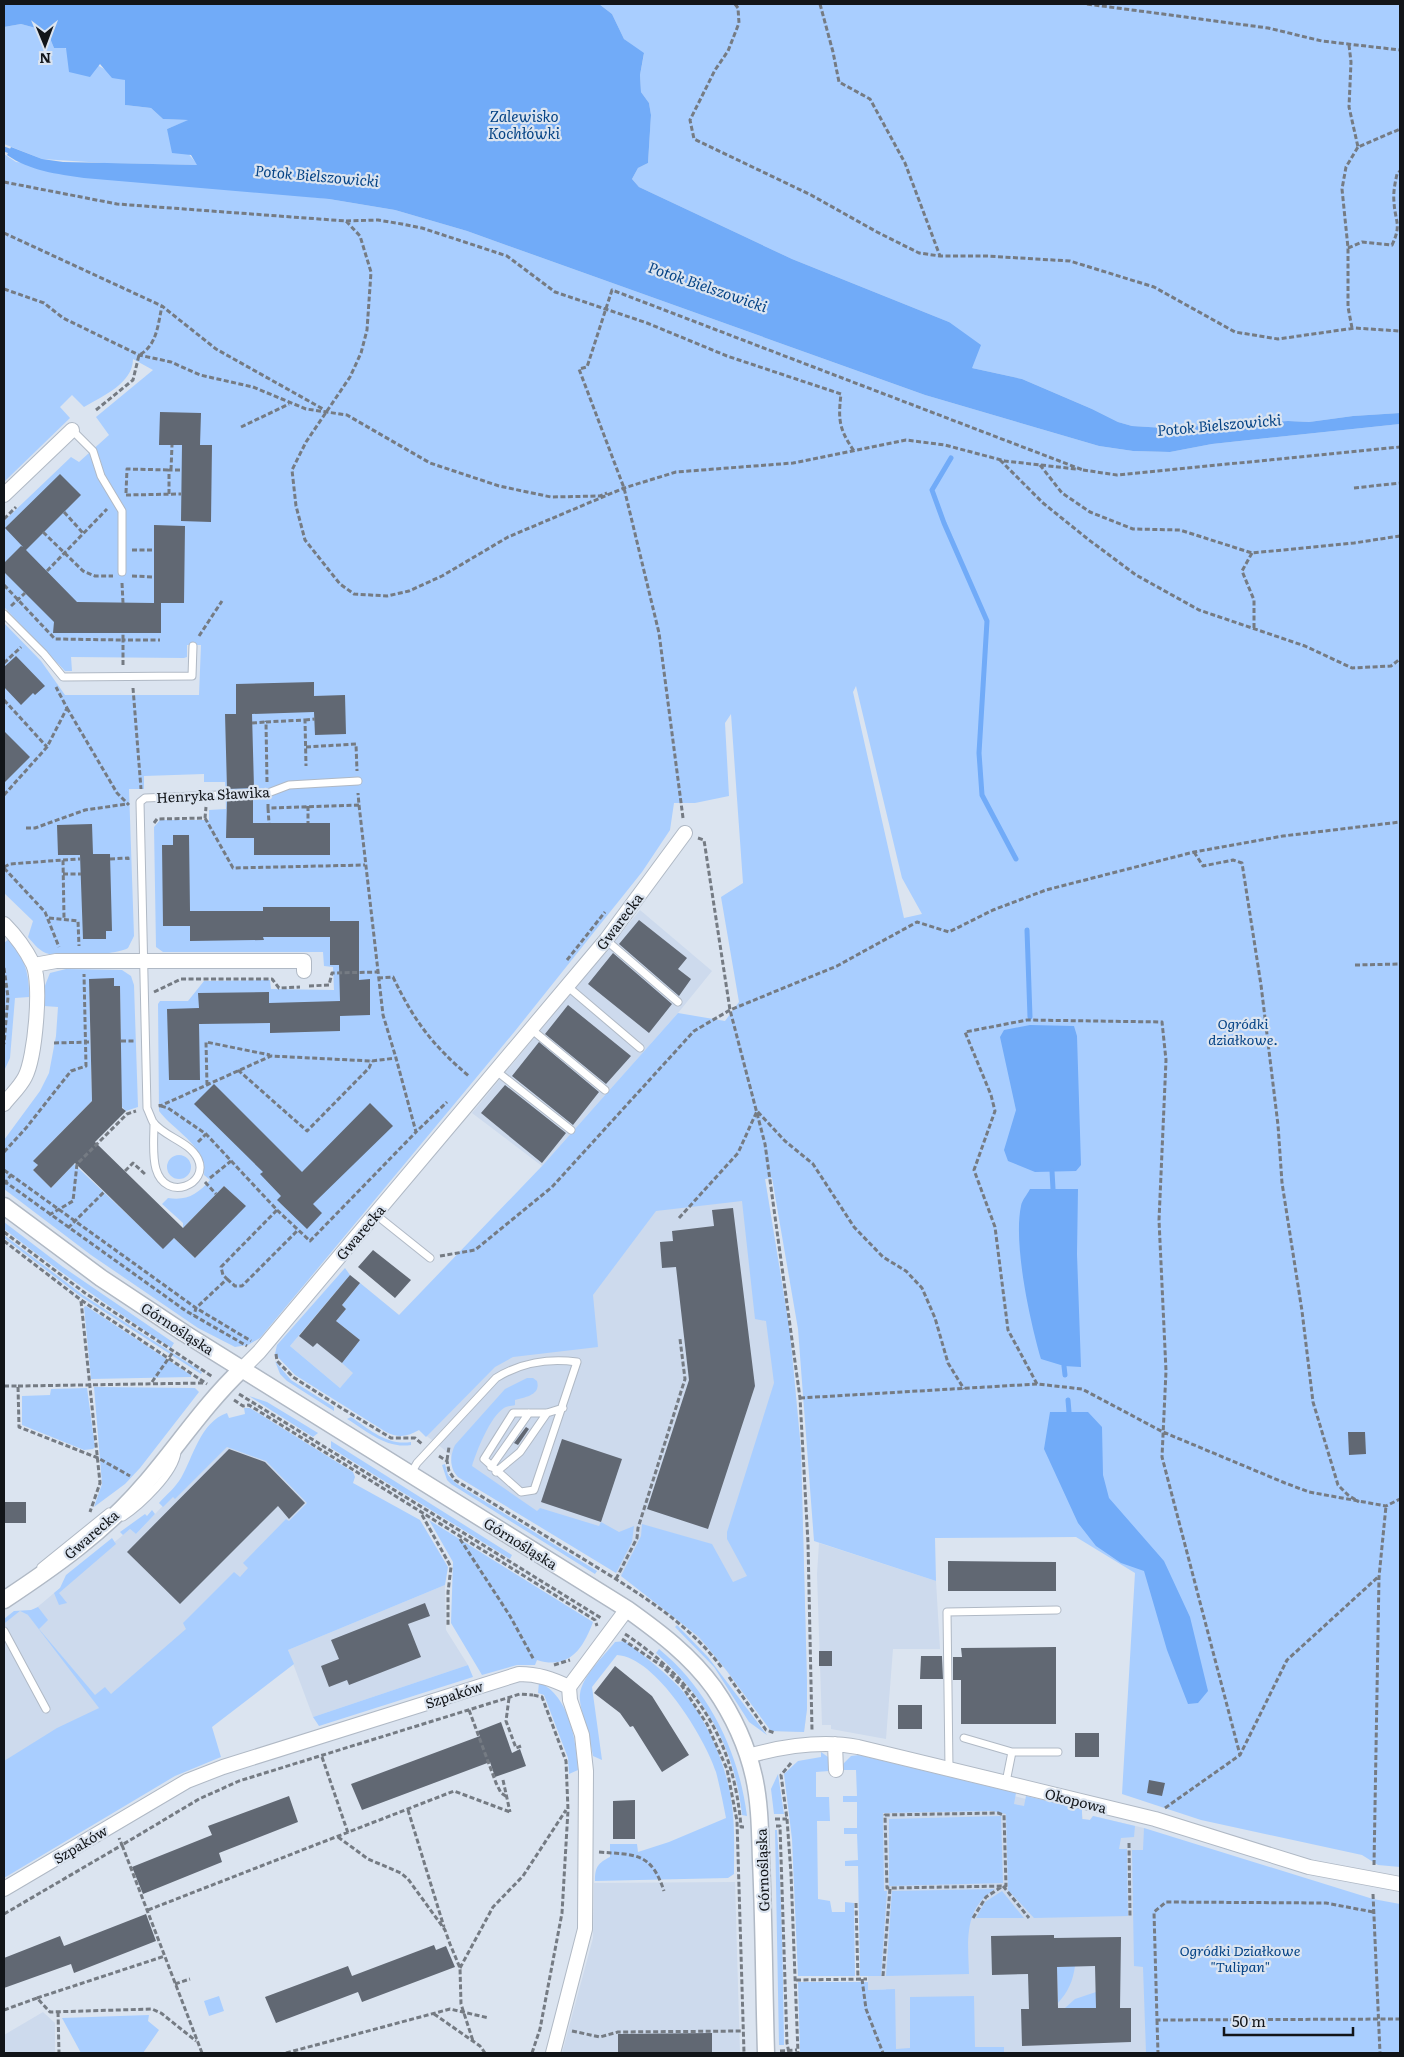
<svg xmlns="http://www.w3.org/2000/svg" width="1404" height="2057" viewBox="0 0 1404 2057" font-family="Literata,serif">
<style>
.built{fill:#cddaed}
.green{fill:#a9ceff;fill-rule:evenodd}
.water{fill:#71abf8}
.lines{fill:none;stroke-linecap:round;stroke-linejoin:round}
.stream{stroke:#71abf8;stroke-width:5}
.building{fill:#616873;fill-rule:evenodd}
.service-casing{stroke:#b0b9c5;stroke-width:9}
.minor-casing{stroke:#b0b9c5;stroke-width:16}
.tertiary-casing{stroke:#b0b9c5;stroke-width:19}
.path{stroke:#757b83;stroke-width:3;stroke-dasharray:5 2.5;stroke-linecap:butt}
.service{stroke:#fff;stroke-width:7}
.minor{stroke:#fff;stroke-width:14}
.tertiary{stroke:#fff;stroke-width:16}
.labels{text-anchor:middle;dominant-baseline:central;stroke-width:4.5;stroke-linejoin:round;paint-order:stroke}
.street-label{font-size:14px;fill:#121519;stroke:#dbe4f0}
.park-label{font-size:14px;font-style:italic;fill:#044285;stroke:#dbe4f0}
.water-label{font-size:15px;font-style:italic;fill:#054385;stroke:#dbe4f0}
</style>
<rect width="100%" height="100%" fill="#dbe4f0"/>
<path class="built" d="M640 910 712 971 678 1013 542 1166 472 1113Z
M765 1179 790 1332 801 1450 807 1682V1709L804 1732 771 1731 714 1654 683 1623 621 1575 458 1477 453 1471 451 1455 419 1430 650 1192Z
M350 1275 399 1315 407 1326 340 1388 290 1346Z
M236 1429 337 1474 209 1617 99 1708 4 1763V1624L20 1611 28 1615 130 1529 136 1534Z
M819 1543 936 1581 940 1649H893L886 1739 831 1729V1725H822L817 1574Z
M445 1585 446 1630 468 1665 313 1717 288 1650Z
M863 1758 1082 1813 1083 1819 1090 1820 1093 1816 1144 1828 1146 2053H887L886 1989 868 1990Z
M735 1882 740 2053H562L593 1938 594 1883Z
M43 2012 55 2023V2053H4V2035Z"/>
<path class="green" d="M599 4H1400V413L1353 416 1309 422 1288 421 1165 428 1132 426 1118 422 1092 409 1022 379 972 368 949 322 792 259 639 187 632 179 638 168 648 163 651 115 649 103 641 92 640 75 644 54 624 39 612 14Z
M21 24 47 31 54 48H65L125 80V105L151 108 163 119 189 120 167 129 198 165 104 163 42 159 4 144V27Z
M4 154 16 162 329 199 395 210 467 231 925 395 1099 446 1133 451 1170 452 1212 444 1400 424V1867L1378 1865 1362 1855 1201 1820 1122 1794 1135 1573 1076 1537 935 1538 936 1581 814 1541 798 1329 772 1178 765 1179 790 1332 801 1450 807 1682V1709L804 1732 771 1731 727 1671 699 1637 621 1576 641 1536 642 1524 712 1544 733 1582 747 1576 727 1539V1532L774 1383 766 1321 755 1319 742 1201 656 1211 593 1295 598 1347 513 1357 495 1367 426 1437 419 1430C407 1437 398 1438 386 1432L295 1375 275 1354 277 1345 345 1268 350 1275 290 1346 340 1388 353 1373 342 1363 360 1340 336 1321 346 1309 342 1305 360 1283 399 1315 542 1166 678 1013 725 1021 739 1002 721 897 743 883 731 714 725 723 729 796 695 803H674L670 830 642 872 515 1031 260 1338 248 1345 235 1347 198 1328 91 1255 4 1189V1140L40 1091 49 1073 56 1036 58 1007 44 1006V988L50 973 66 969 122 970 131 976 134 985 138 1107 126 1111 121 1106 120 986H114V979H89L92 1101 34 1160 38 1165 33 1170 51 1188 74 1164 163 1248 174 1238 195 1258 245 1206 224 1186 183 1228V1223L162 1204 168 1198C187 1201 198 1194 210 1180L204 1175C207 1146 174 1131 159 1111L158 1004 160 1001H188L204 981 270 980 271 989 334 990 333 967 324 966 323 952H163L156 947 154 827 160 820H209V810L226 809 225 782H204V774L144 776V789H129L134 936 128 948C116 955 63 958 49 954 40 952 34 944 28 937L33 921 4 893V623L41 661 65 695H199L201 645H187V657L184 658 71 657 72 671H65L4 607V521L71 457 79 462 109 435 96 417 153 370 133 359C133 383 103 396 84 407L72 395 60 407 70 418 4 482ZM856 686 902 878 922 914 904 918 853 692Z
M10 938C23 955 30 974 29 997L15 998 10 1058 4 1071V943Z
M167 1167a12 12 0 1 1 24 0a12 12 0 1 1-24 0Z
M4 1222 63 1267 174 1343 171 1348C114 1310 58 1271 4 1229Z
M4 1235 83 1295 202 1372 201 1374 80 1296 4 1238Z
M86 1306 191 1375V1377L91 1379 84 1307Z
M275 1361 291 1380 334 1407V1411L287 1381 280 1374Z
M527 1378H533L537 1381C541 1395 526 1397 515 1400V1405C512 1406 507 1406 504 1408 490 1417 477 1450 472 1466L537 1511 540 1508 599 1526 601 1522 619 1532 634 1526 632 1542 616 1573 458 1477C449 1467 450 1456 455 1445L505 1389Z
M94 1387 195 1388 199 1392 140 1468 125 1484 94 1507 102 1484Z
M87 1388 95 1447 93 1449 84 1450 22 1425V1396L50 1395 51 1389Z
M249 1396 267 1402 318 1433 313 1437Z
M244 1408H250L353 1472 355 1477 353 1483 420 1520 448 1567 445 1585 288 1650 294 1664 212 1727 221 1757 175 1776 4 1878V1761L57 1728 99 1708 28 1615 20 1611 5 1623 4 1619 14 1611 31 1610 38 1607 48 1620 39 1629 95 1695 105 1687 111 1694 186 1629 183 1623 234 1572 240 1577 248 1568 243 1563 286 1519 289 1521 307 1503 266 1461 227 1447 175 1499 173 1497 163 1507 159 1503C167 1494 175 1488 181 1478 193 1458 200 1422 227 1413L229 1418 245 1414Z
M351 1417C369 1429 387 1446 411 1442V1445C386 1449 367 1431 347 1419Z
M331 1441 512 1555 510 1559 331 1448Z
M445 1464 448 1475 457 1484 597 1571 595 1574 451 1484 447 1480 442 1465Z
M152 1510 155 1514 136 1534 130 1529 123 1535 120 1532 145 1514 147 1516Z
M429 1520 593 1622C583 1649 569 1670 537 1660L535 1665H517L482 1675 451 1623 453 1562Z
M112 1538 116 1544 59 1593 67 1603 59 1605 54 1593 60 1588 66 1575Z
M677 1625 708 1657 767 1735 749 1722 714 1667 675 1627Z
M625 1641C644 1656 663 1670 680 1688 707 1719 727 1765 732 1805 735 1828 734 1851 734 1874L728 1878 595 1881C595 1867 598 1863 610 1857V1844H637L638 1852 669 1842 726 1818C723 1803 720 1787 716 1772 705 1738 656 1657 617 1655L592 1687 602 1760 593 1756C591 1740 578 1706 580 1694 582 1676 604 1656 615 1642Z
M659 1649C709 1690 739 1752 747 1816L742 1815C735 1748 706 1698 656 1653Z
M468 1665 473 1677 319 1726 313 1717Z
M539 1682C570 1697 576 1740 578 1770L569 1774 568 1758 544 1695 538 1693Z
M821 1752 828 1757 829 1771 816 1772V1797H829L830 1821H817L818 1899 830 1901 832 1912H845V1902L854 1903 855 1976H798L792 1839 784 1774 798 1761 821 1757Z
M859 1755 1016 1793 1014 1804 1024 1806 1026 1796 1082 1809V1819L1090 1820 1093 1816 1135 1826 1134 1837 1121 1838 1119 1849H1127L1128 1916 1034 1918 1008 1890 1006 1814 992 1811 883 1813 884 1891H887L881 1976H860L858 1866H845V1861L858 1860 857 1834H844V1828H857V1802H843V1796H857L856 1770H843L842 1765 851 1756Z
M778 1774 784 1814H774L771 1789Z
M1001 1816 1003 1883 889 1886V1819Z
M1144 1828 1373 1899 1400 1904V2053H1146L1143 1967 1134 1966 1132 1850H1143Z
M775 1830H777C782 1902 783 1973 784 2045H779Z
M995 1889C963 1909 968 1941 969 1974L886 1976 892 1891Z
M1002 1891 1024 1918H976L985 1902Z
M1075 1966C1073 1981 1068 1992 1058 2003L1057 1967Z
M798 1982H868V1990L895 1989 896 2049 910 2048V1997L974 1996 975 2047H1004V2053H800Z
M1096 1992V2008H1065L1075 1999Z
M219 1996 224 2011 209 2016 204 2001Z
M149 2015 148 2021 159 2030 143 2053H81L62 2018Z"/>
<path class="water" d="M4 4H599L612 14 624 39 644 53 640 75 641 92 649 103 651 115 648 163 638 168 632 179 639 187 792 259 949 322 981 345 972 368 1022 379 1092 409 1118 422 1132 426 1165 428 1288 421 1309 422 1353 416 1400 413V424L1212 444 1170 452 1133 451 1099 446 925 395 467 231 395 210 329 199 84 178C57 174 30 171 7 155L11 147 42 159 63 162 197 165 191 155 172 153 167 129 188 120 163 119 151 108 125 105V80L112 78 100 64 90 77 69 72 66 48H54L47 31 21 24 4 27Z
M1030 1025 1074 1026 1077 1036 1081 1165 1076 1171 1035 1172 1008 1161 1004 1150 1016 1110 1000 1037 1004 1030Z
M1030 1189H1078L1077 1254 1081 1367 1064 1366 1041 1359C1030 1321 1013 1244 1021 1206 1022 1200 1027 1195 1030 1189Z
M1050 1412H1088L1102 1427 1103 1475 1109 1498 1164 1561 1190 1617 1208 1691 1198 1703 1188 1704 1167 1650 1144 1571 1121 1563 1096 1546 1078 1523 1044 1449Z"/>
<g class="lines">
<path class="stream" d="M4 149 15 153
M951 458 932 490 944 523 987 621 979 753 982 795 1016 859
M1027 930 1030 1017
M1052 1171 1053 1189
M1064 1366 1065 1375
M1068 1400 1069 1412"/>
</g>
<path class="building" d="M160 412 201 413 200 445H212L211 522 181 521 182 445H159Z
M60 474 81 495 26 550 77 602 154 603V525L185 526 184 603H161V633H53L54 622 4 572V563L21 546 23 547 5 528Z
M16 656 45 686 35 695 33 693 21 705 4 687V667Z
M314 682V696L345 695 346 734 315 735 314 712 252 714 254 788 227 789 225 714H236V684Z
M4 731 30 757 4 783Z
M253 799V823H330V855H254V838H226L227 800Z
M92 824 93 854H110L112 931H106V939H83L80 855H58L57 825Z
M173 835H189L190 911H263V907H330V921H359V980L370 979V1015L340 1016V1031L270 1033V1023L199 1024 200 1080H169L167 1009 199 1008 198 993 269 992V1003L340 1001 339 965H330V937H263L264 940 190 941V926H163L162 845H173Z
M639 920 687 958 678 969 691 979 679 996 619 944Z
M613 953 672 1004 649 1033 588 984Z
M114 978V986H120L122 1108 126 1111 95 1142 183 1228 224 1186 246 1206 195 1258 174 1238 163 1249 75 1163 51 1188 33 1170 38 1165 33 1161 92 1101 89 979Z
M568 1005 631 1056 606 1084 545 1034Z
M539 1042 599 1092 573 1125 512 1076Z
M214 1084 302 1172 370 1103 393 1126 313 1204 322 1213 307 1229 277 1200 281 1196 260 1174 263 1172 194 1104Z
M505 1085 566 1133 542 1163 481 1113Z
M733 1208 755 1386 708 1529 647 1509 689 1380 676 1267 662 1268 660 1242 673 1241 672 1231 714 1226 712 1210Z
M373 1250 411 1280 395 1298 358 1267Z
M350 1275 360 1283 342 1305 346 1309 336 1321 360 1340 342 1363 317 1343 313 1347 299 1336Z
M526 1427 529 1429 518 1445 514 1443Z
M1348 1432H1365L1366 1454 1349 1455Z
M562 1439 622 1459 601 1522 541 1502Z
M229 1449 265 1462 305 1503 289 1519 278 1506 180 1604 127 1552Z
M4 1502H26V1523H4Z
M948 1561 1056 1562V1591H948Z
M425 1603 430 1616 408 1624 421 1657 349 1685 347 1680 329 1687 321 1666 339 1659 331 1640Z
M1056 1647V1724H961V1680H953V1657H962L961 1648Z
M819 1651H832V1666H819Z
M921 1656H942L943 1679H920Z
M615 1666 652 1696 689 1755 662 1772 633 1726 630 1727 620 1713 594 1693Z
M898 1705H922V1729H898Z
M501 1722 512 1753 520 1749 526 1766 495 1777 490 1762 362 1810 351 1784 480 1736 478 1731Z
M1075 1733H1099V1757H1075Z
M1149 1780 1165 1783 1162 1796 1147 1793Z
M289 1796 298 1822 219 1853 222 1862 143 1894 132 1867 212 1835 208 1826Z
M635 1800V1839H613V1801Z
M146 1914 156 1941 74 1973 71 1964 4 1988V1958L60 1936 64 1946Z
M1054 1935V1938L1121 1937 1120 2008H1131V2042L1022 2046 1021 2009H1029L1028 1974 992 1975 991 1936ZM1095 1966 1096 2008H1058L1057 1967Z
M434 1945 436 1950 446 1946 455 1967 362 2002 358 1992 276 2023 265 1997 348 1966 352 1976Z
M712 2033V2053H618V2034Z"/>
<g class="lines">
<defs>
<path id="service" d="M72 430 93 451 101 476 122 511V572
M4 614 44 654 63 677 192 676 193 646
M606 940 678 1002
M567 986 640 1048
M531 1029 605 1090
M495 1070 571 1130
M154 1123C154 1137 152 1156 156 1169 166 1203 210 1184 198 1159 189 1141 164 1137 153 1122 151 1118 149 1112 147 1108L140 802 145 798 268 793 289 785 358 781
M375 1214 430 1258
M491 1467 529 1413
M496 1472 520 1452 547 1413
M410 1475 417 1463 496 1378C520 1363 549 1358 577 1362L534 1490 521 1492 484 1459 513 1413H547L563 1408
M123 1517C140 1506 175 1473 177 1452
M41 1567 109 1512
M4 1631 46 1709
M964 1738 1012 1752H1058
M949 1769 947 1612 1057 1610
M1006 1782 1012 1752"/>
<path id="minor" d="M4 495 72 430
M4 924C15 935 26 950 33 964 42 983 35 1058 25 1077 20 1087 11 1095 4 1104
M34 965 56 961H304V971
M242 1369 259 1352 606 940 685 833
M569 1687 627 1609
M835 1744 836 1770
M748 1756C784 1746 821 1740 858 1747L1155 1819 1309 1867 1400 1884
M4 1889 187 1781 223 1767 519 1674C538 1674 552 1679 569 1687L570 1700 582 1735 586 1771 585 1929 553 2053"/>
<path id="tertiary" d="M4 1206 101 1278 184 1333 627 1609C659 1632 690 1655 714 1688 732 1714 747 1746 754 1777 760 1804 760 1832 761 1860 764 1924 764 1989 766 2053
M4 1600C54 1567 105 1531 144 1485 177 1447 205 1404 242 1369"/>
</defs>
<use href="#service" class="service-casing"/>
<use href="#minor" class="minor-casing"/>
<use href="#tertiary" class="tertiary-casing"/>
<path class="path" d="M735 4 738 8 739 23 728 51 715 70 690 120 694 139 811 195 877 232 919 253 940 256H986L1070 261 1154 287 1235 332 1278 339 1355 328 1400 331
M820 4 833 52 839 82 870 99 905 163 940 256
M1087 4 1268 28 1322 41 1400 50
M1349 45 1351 62 1349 107 1358 147 1400 129
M4 182 117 204 346 221 360 236 371 272 367 330 361 353 350 377 306 442 292 470 296 506 305 540 340 584 354 594 387 596 409 591 442 576 508 537 624 488 676 472 793 463 906 440 945 445 1005 461 1076 469
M346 221 378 220 402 224 422 228 507 256 555 292 647 323 727 356 841 394C838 420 839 429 854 451
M4 233 162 306 216 349 323 409
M1348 248 1362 242 1392 245C1402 224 1395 222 1394 202 1393 193 1395 183 1397 174L1400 171
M4 289 44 303 63 318 139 355 171 362 200 375 253 387 306 409 347 415 430 463 499 486 551 497 600 496 607 493
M1352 328 1348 307V248L1342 189 1346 167 1358 147
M96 410 133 380 139 355C157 346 158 324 162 306
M241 427 289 404
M1000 460 1043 503 1089 540 1136 575 1199 610 1305 646 1352 668 1391 666 1400 659
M1040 465 1062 493 1090 512 1133 529 1180 530 1252 553 1354 543 1400 536
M171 470 172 445
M1083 470 1117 475 1400 447
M1354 488 1400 483
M126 493 127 469 169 470
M169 494V470H182
M126 495 181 494
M64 512 83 533
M4 519 16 507
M43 532 83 571 95 576H113
M132 550H154
M1252 553 1242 571 1254 600V630
M47 571 107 509
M132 576 154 577
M122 583 123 603
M4 585 55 639 123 640V633
M11 606 25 593
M199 636 222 601
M4 663 21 647
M123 665V640H160
M133 688 141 789
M4 700 47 747
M67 708 117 793 129 805
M305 720 315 719
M252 723 266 722
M306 747 356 744 357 771
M267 782 266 722 305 720 306 766
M4 795 47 747 67 708 56 687
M268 804V808L359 805 358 793
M359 805 383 1015 396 1058
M308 806V823
M268 808 269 823
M205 818 233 868 365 865
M683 818 659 633 624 488 579 369 587 367 612 290 1083 470
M154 823 157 819 205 818 206 807
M26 828H35L85 810 127 804
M698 838 704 840 730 1010 765 1144 800 1398 808 1543 812 1730
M1194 852 1203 866 1233 860 1242 863 1261 985 1278 1125 1282 1183 1302 1311 1313 1402 1338 1485 1348 1495 1359 1502
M110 859 128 858V862
M63 860 80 859
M4 867 10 864 63 860 64 918
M4 868 45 912 59 947
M63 874H81
M49 918 78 921 79 946
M567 960 605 912
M1355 965 1400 964
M4 968 8 997 4 1044
M378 978 393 977C414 1021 433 1046 470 1077
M309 986 329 985 332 973 378 972
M154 992 181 979H272L279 988 300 987
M121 1041H134
M54 1043 91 1042
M238 1070 307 1131 369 1068 372 1061
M207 1085 206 1042 270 1055
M160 1104V1106L271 1056 372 1061 396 1058 416 1132 447 1102
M161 1106 168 1108 206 1134 277 1210 221 1267 223 1275 227 1279 196 1308 194 1315
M198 1142 206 1134
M4 1152 26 1128 71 1071 86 1066 84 974
M4 1170 196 1308 251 1341
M125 1171 133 1163 146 1175
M210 1178 231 1161
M4 1181 186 1311 247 1346
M205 1182 216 1194
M4 1184 11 1175
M277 1210 310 1241 416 1132
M49 1215 73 1201 77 1164 127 1114 136 1111
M679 1218 738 1153 757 1111 785 1141 813 1164 854 1227 883 1257 906 1271 922 1288 935 1318 948 1363 964 1389
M68 1228 105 1191
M4 1232 85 1293 213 1377
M4 1241 81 1300 207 1384
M440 1256 475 1250 552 1187 694 1031 730 1010 837 966 917 922 949 932 993 910 1046 890 1194 852 1283 836 1400 822
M227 1279 235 1286H242L298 1230
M81 1301 100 1483 90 1512
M276 1354 277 1361 293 1377 343 1409 391 1438H415L422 1444
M152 1382 173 1352
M1037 1384 1008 1330 995 1227 974 1170 995 1111 991 1095 965 1032 1027 1020 1162 1022 1166 1060 1159 1220 1166 1371 1162 1457 1240 1755
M4 1386H18L19 1427 98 1458 130 1476
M18 1386 204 1383
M239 1394 601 1618
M800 1398 1037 1384 1082 1389 1163 1432 1285 1483 1309 1492 1386 1506 1400 1499
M234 1400 243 1406 249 1405 595 1620 597 1626
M439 1456 447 1461 449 1471 455 1480C499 1507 542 1534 585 1560 635 1591 687 1621 722 1668
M447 1460 449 1447
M422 1515 451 1567 448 1592V1626
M460 1539 510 1616 534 1660
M616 1579 637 1538 638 1528 685 1379 680 1339
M625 1634C697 1682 734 1740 741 1827H744
M622 1639 662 1666 682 1686 707 1724 727 1769 737 1821 744 2053
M554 1665 570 1660
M729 1677 766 1730 775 1733
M509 1698 506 1721 516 1748 521 1746
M469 1710 496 1783 501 1793 507 1797
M322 1757 348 1833
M791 1763 781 1775 787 1819 791 1874 798 2053
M503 1780 510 1812
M1165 1808 1240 1755 1287 1660 1378 1577
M408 1810 444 1927
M775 1819H787
M776 1826H780L787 2043 789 2053
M338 1837 368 1859 401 1873 408 1879 445 1930 450 1944 460 1968 461 2004 473 2041
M1129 1843 1130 1916
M599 1852C636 1855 651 1852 664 1891
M1374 1865 1379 1577 1386 1506
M1373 1894 1380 2053
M856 1903 858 1979
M148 1910 454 1791 510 1812
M1373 1912 1326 1903 1166 1902 1154 1912 1157 2020 1400 2019
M4 1914 122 1845 119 1838
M973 1918 986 1897 1003 1886 1029 1918
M460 1968 493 1907 523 1876 566 1810
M883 1976 890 1888 1006 1886 1004 1815 998 1813 885 1815 887 1888H890
M862 1979 866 2009 883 2053
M796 1980 867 1979
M175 1984 190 1979
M37 1998 165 1956
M4 2010 37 1998 50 2012 152 2009 161 2013 196 2041
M58 2012 59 2053
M434 2014 480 2046 485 2053
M1157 2020 1158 2053
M572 2031 600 2037 618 2032 743 2031
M780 2051 797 2050
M202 2053 122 1845 199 1799 239 1781 520 1694 533 1695
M286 2053 450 2009 489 2018
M532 2053 540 2029 562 1913 568 1810 566 1761 542 1697 533 1695"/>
<use href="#service" class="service"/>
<use href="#minor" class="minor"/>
<use href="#tertiary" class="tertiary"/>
</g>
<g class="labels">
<g class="street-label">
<text transform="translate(213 794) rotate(-3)">Henryka Sławika</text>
<text transform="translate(619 921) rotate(-53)">Gwarecka</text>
<text transform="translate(360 1232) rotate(-50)">Gwarecka</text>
<text transform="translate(178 1328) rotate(33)">Górnośląska</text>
<text transform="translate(91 1534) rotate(-41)">Gwarecka</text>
<text transform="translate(521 1543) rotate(32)">Górnośląska</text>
<text transform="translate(454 1694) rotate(-18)">Szpaków</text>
<text transform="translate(1076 1800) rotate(14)">Okopowa</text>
<text transform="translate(80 1844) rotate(-31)">Szpaków</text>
<text transform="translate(762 1870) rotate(-92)">Górnośląska</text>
</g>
<g class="park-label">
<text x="1243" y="1023">Ogródki<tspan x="1243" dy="16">działkowe.</tspan></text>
<text x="1240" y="1950">Ogródki Działkowe<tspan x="1240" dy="16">"Tulipan"</tspan></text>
</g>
<g class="water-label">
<text x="524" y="115">Zalewisko<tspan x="524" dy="17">Kochłówki</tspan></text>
<text transform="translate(317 175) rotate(5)">Potok Bielszowicki</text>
<text transform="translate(708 286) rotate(19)">Potok Bielszowicki</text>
<text transform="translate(1219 424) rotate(-5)">Potok Bielszowicki</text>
</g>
</g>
<rect width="1404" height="2057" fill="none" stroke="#121519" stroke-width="10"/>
<g transform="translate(45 45) rotate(179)" stroke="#dbe4f0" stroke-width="4" paint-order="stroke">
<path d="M0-4L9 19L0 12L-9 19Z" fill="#121519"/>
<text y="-8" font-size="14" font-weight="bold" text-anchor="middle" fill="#121519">N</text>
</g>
<path d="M1224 2027v8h129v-8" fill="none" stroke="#121519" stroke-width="2.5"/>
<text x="1232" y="2027" font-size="15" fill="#121519" stroke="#dbe4f0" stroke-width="4" paint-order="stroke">50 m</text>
</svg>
